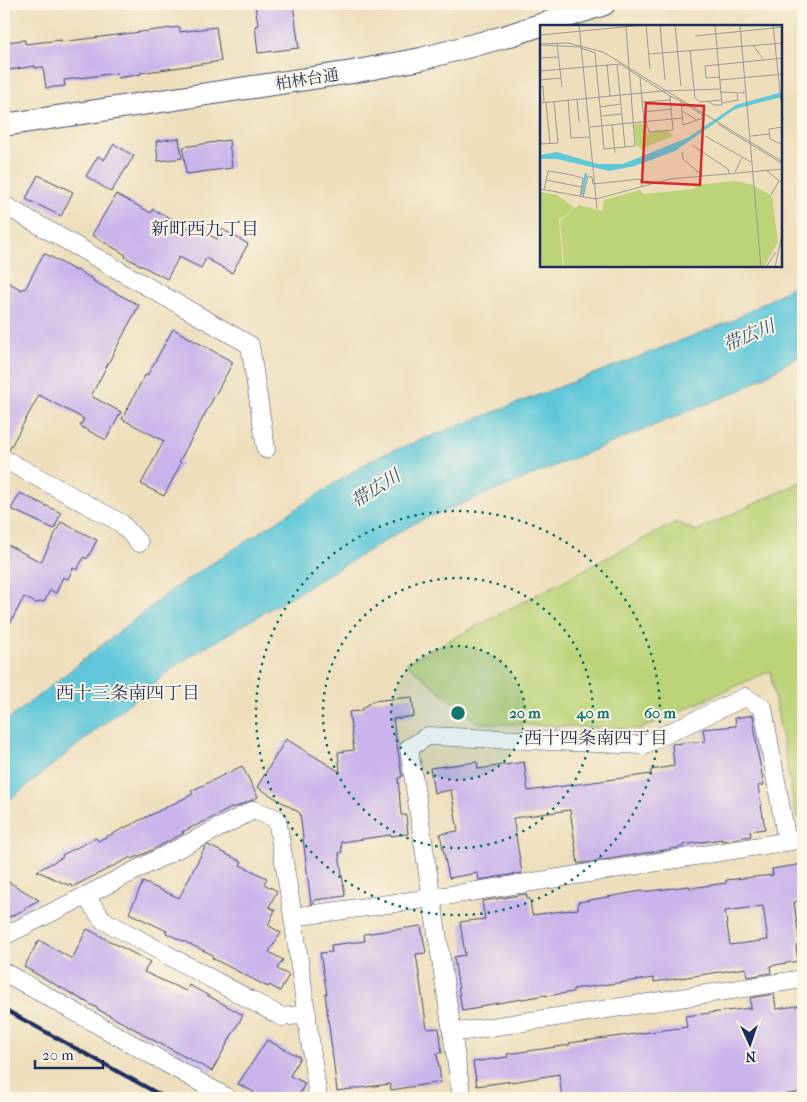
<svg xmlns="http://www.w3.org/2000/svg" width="807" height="1102" viewBox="0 0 807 1102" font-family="'IM FELL French Canon','Noto Serif JP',serif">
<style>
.green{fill:#bcd378;stroke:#6c816b}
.water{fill:#5ec7d9;stroke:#3c7b9c}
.building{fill:#cbb4eb;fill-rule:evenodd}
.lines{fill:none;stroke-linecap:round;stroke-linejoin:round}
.minor-casing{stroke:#3b496c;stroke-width:19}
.tertiary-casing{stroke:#3b496c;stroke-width:24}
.minor{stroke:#fff;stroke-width:18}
.tertiary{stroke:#fff;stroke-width:22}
.rail{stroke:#1b2f5e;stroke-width:4}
.ring{fill:none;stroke:#0f766e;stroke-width:2.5;stroke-dasharray:2.5 5}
.labels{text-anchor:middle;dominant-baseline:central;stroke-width:4;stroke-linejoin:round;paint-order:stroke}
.street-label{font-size:16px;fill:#1b2f5e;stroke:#fcf5e5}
.neighbourhood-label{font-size:18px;fill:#1b2f5e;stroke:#fcf5e5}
.water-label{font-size:18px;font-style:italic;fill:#2c557d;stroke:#fcf5e5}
.inset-river{fill:none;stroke:#5ec7d9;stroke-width:2.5}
.inset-road{fill:none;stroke:#9a9896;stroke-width:1}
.view{fill:#d62828;fill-opacity:0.15;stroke:#d62828;stroke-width:2.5}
.inset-edge{fill:none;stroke:#1b2f5e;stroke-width:2.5}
.centre{fill:#0f766e;stroke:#fcf5e5;stroke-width:2.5}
.ring-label{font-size:15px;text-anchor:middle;font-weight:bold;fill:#0f766e;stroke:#fcf5e5;stroke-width:4;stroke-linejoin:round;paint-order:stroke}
</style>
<rect width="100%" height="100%" fill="#fcf5e5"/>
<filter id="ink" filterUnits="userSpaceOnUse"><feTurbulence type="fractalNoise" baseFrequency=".02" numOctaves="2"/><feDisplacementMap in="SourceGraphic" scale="10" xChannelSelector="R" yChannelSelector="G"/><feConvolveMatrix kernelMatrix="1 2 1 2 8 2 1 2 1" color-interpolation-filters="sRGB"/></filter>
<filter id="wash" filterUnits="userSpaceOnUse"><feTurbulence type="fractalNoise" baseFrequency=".0096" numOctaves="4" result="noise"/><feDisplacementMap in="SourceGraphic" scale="20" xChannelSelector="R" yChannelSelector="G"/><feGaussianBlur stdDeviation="1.12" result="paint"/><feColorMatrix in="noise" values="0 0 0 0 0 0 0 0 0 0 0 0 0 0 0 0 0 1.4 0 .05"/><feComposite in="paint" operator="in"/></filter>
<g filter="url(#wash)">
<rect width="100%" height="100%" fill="#eedebc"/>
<path class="green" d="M803 481V821L796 816 770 671 640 729 478 723 406 663 676 522 696 531Z"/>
<path class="water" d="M803 281V354L741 390 415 523 181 662 4 804V723L173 589 374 458 732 321Z"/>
<g id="blocks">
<path class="building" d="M255 4H293L299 48 258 53 255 26 258 25Z
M180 27V32L216 27 221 61 140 73 141 74 118 78 117 73 64 80 65 86 46 88 43 67 35 68V66L4 71V42L25 40V44L61 40V42Z
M179 138 182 158 158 161 156 141Z
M229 140 232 168 186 174 183 147Z
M114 144 134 156 111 192 86 176 98 156 104 160Z
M38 175 73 192 61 216 26 199Z
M116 194 151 213 153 209 191 229 192 226 217 239 222 229 248 244 232 273 206 258 201 268 179 257 167 279 125 257 126 255 92 235Z
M44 253 76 271 77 270 94 280 93 281 139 305 91 396 121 412 106 440 80 426 84 419 39 395 9 450 4 448V280L22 290 23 288 25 289Z
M173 329 233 362 179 462 181 463 164 496 141 484 164 441 122 419 145 375 147 376Z
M20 493 61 513 54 529 11 509Z
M61 522 97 540 87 559 84 557 77 570 73 568 68 579 63 577 56 593 50 590 45 601 36 603 24 597 4 635V543L41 562Z
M412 697 414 716 393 719 402 777 398 778 401 815H406L408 834 391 836V835L341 842 342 852 339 853 345 896 315 900 313 904H311L300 813 257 787 286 739 340 772 338 752 354 750 349 712 360 711 372 701Z
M753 715 758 754 764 785 758 786 765 829 750 831 751 836 722 841V839L683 845V847L578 864 570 810 513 818 522 873 479 880 478 873 449 878 440 834 458 831 451 790 434 793 430 768 477 762 478 769 524 762 528 791 651 774V770L674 766 672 744 705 741 703 729 736 726 735 718Z
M242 766 258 797 254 799 236 807 235 806 210 819 182 832 184 833 148 852 132 859 131 857 72 887 70 884 68 885 37 871 63 857 62 855 96 838 98 841 193 794 191 791Z
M208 845 242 862 240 865 267 878 264 884 277 891 269 907 275 910 268 925 281 933 269 952 283 960 277 969 289 975 280 991 269 985 268 987 212 958 213 955 166 933 167 931 129 913 143 882 179 898 205 847Z
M803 864V901L794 902 800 945 796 946 798 961 770 966 771 973 747 977 746 968 654 982V978L573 989V992L546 996V995L480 1006V1008L462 1011 454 957 465 955 460 922 485 919 482 901 526 894 527 899H530L532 915 578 909V902L642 891V892L689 886 690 888 726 883V880L773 875 772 869ZM763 906 768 940 730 945 725 911Z
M4 879 39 900 24 908 25 909 4 920Z
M421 926 426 953 416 954 427 1029 439 1028 442 1053H437L441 1082 391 1090 390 1084 337 1091 325 993 327 994 320 953 332 952 331 945 365 941 364 934Z
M87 929 150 962 144 972 186 991 189 985 243 1015 212 1071 142 1034V1033L97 1009V1008L24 967 39 940 72 959Z
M774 994 776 1009 803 1005V1092L766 1097V1095L744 1098H562L559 1074 512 1082V1081L477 1086 473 1062 508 1057 507 1054 570 1045 569 1043 687 1027 685 1016 751 1008 750 998Z
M267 1040 300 1057 290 1076 305 1083 298 1098H251L254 1092 238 1084Z"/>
</g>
</g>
<g filter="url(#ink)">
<use href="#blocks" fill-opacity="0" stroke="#3b496c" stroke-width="1"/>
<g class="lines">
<defs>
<path id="minor" d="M4 205 250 345 266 449
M4 459 121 523 139 543
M85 896 103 920 282 1017 307 1014
M293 917 432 898 803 839
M4 936 85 896 254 810 277 819 293 917 318 1098
M4 972 228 1098
M452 1033 803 979
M462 1098 409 748 428 736 643 745 745 697 763 708 787 842"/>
<path id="tertiary" d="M4 125 352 72 421 59 504 37 604 4"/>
</defs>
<use href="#minor" class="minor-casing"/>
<use href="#tertiary" class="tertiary-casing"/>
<use href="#minor" class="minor"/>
<use href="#tertiary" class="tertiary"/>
<path class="rail" d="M4 1009 166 1098"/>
</g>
</g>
<circle cx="458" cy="713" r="67" fill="#0f766e" fill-opacity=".12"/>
<g class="ring">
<circle cx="458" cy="713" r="67"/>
<circle cx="458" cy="713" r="135"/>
<circle cx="458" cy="713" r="202"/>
</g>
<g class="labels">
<g class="street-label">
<text transform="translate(307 79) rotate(-9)">柏林台通</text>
</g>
<g class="neighbourhood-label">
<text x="205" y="229">新町西九丁目</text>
<text x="128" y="693">西十三条南四丁目</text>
<text x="596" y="738">西十四条南四丁目</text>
</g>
<g class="water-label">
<text transform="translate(749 336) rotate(-23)">帯広川</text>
<text transform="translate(376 489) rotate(-33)">帯広川</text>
</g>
</g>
<g transform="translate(540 25)">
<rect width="242" height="242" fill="#eedebc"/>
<path d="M106 98 107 109 117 105 128 106 133 111 101 124 96 120 94 99ZM196 156 213 160 232 171 238 217 224 242H24L20 196 39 180 62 186 64 175 100 165 104 169 155 164V160ZM0 167 17 170 35 183 19 195 23 242H0Z" fill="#bcd378"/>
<path d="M242 67V72L195 84 135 126 95 141 69 146 17 134H0V130L17 127 58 139H83L149 112 196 80Z" fill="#5ec7d9"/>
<path class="inset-river" d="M42 170 46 148"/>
<path class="inset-road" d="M39 0 57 184M106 0 110 44M120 0 125 55M135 0 141 61M200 0 221 242M233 0 243 95M0 10 104 0M155 11 243 2M0 19 28 18 63 27 243 137M17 19 22 62M0 20 41 22M213 20 223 34M41 23 55 28 64 124 95 121 86 2M150 25 155 73 160 77 181 75M109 29 243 18M0 33 19 32M77 39 85 122M67 40 70 71M0 46 80 39 130 71 133 105 109 107 106 96M100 52 104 97M180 52 166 53 165 41 243 33M0 55 21 53M180 55 243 49M0 62 3 61 4 77M181 67 204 68V65M130 71 141 76 164 91 163 93 143 100 141 76M28 74 31 113 50 112M37 74 39 97M167 76 174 80H182L175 0M6 77 10 118M102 77 130 75M0 78 122 66 181 64M182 78 198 75 197 69M60 82 81 79M142 86 157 95M103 87 131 84M61 91 81 89M178 99 243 139M72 100 75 128M50 102 142 93M243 102 229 104 230 114 243 120M0 109 1 119 18 118 14 76M165 111 211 137M211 111 229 109M152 120 188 144 189 148M142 127 143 134 163 151M226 145 243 159M195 147 202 133M6 155 41 162M0 164 56 174 130 154 243 144M4 165 8 146 27 149 43 153 40 172M231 170 239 156M43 173 48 151 52 152 53 159 100 154 102 161M226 242 236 227M235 242 243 205"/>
<path class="view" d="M106 78 164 81 160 160 102 157Z"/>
<rect width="242" height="242" class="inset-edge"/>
</g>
<circle cx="458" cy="713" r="8" class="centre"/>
<g class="ring-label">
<text x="525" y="718">20 m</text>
<text x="593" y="718">40 m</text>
<text x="660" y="718">60 m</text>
</g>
<rect width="807" height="1102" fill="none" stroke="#fcf5e5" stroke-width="20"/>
<g transform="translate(750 1044) rotate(177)" stroke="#fcf5e5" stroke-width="4" paint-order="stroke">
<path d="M0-4L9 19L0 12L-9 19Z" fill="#1b2f5e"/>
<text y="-8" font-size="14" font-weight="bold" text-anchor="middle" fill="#1b2f5e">N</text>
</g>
<path d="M35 1060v8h68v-8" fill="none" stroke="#1b2f5e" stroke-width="2.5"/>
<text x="42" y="1060" font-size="15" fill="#1b2f5e" stroke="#fcf5e5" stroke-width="4" paint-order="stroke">20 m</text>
</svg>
